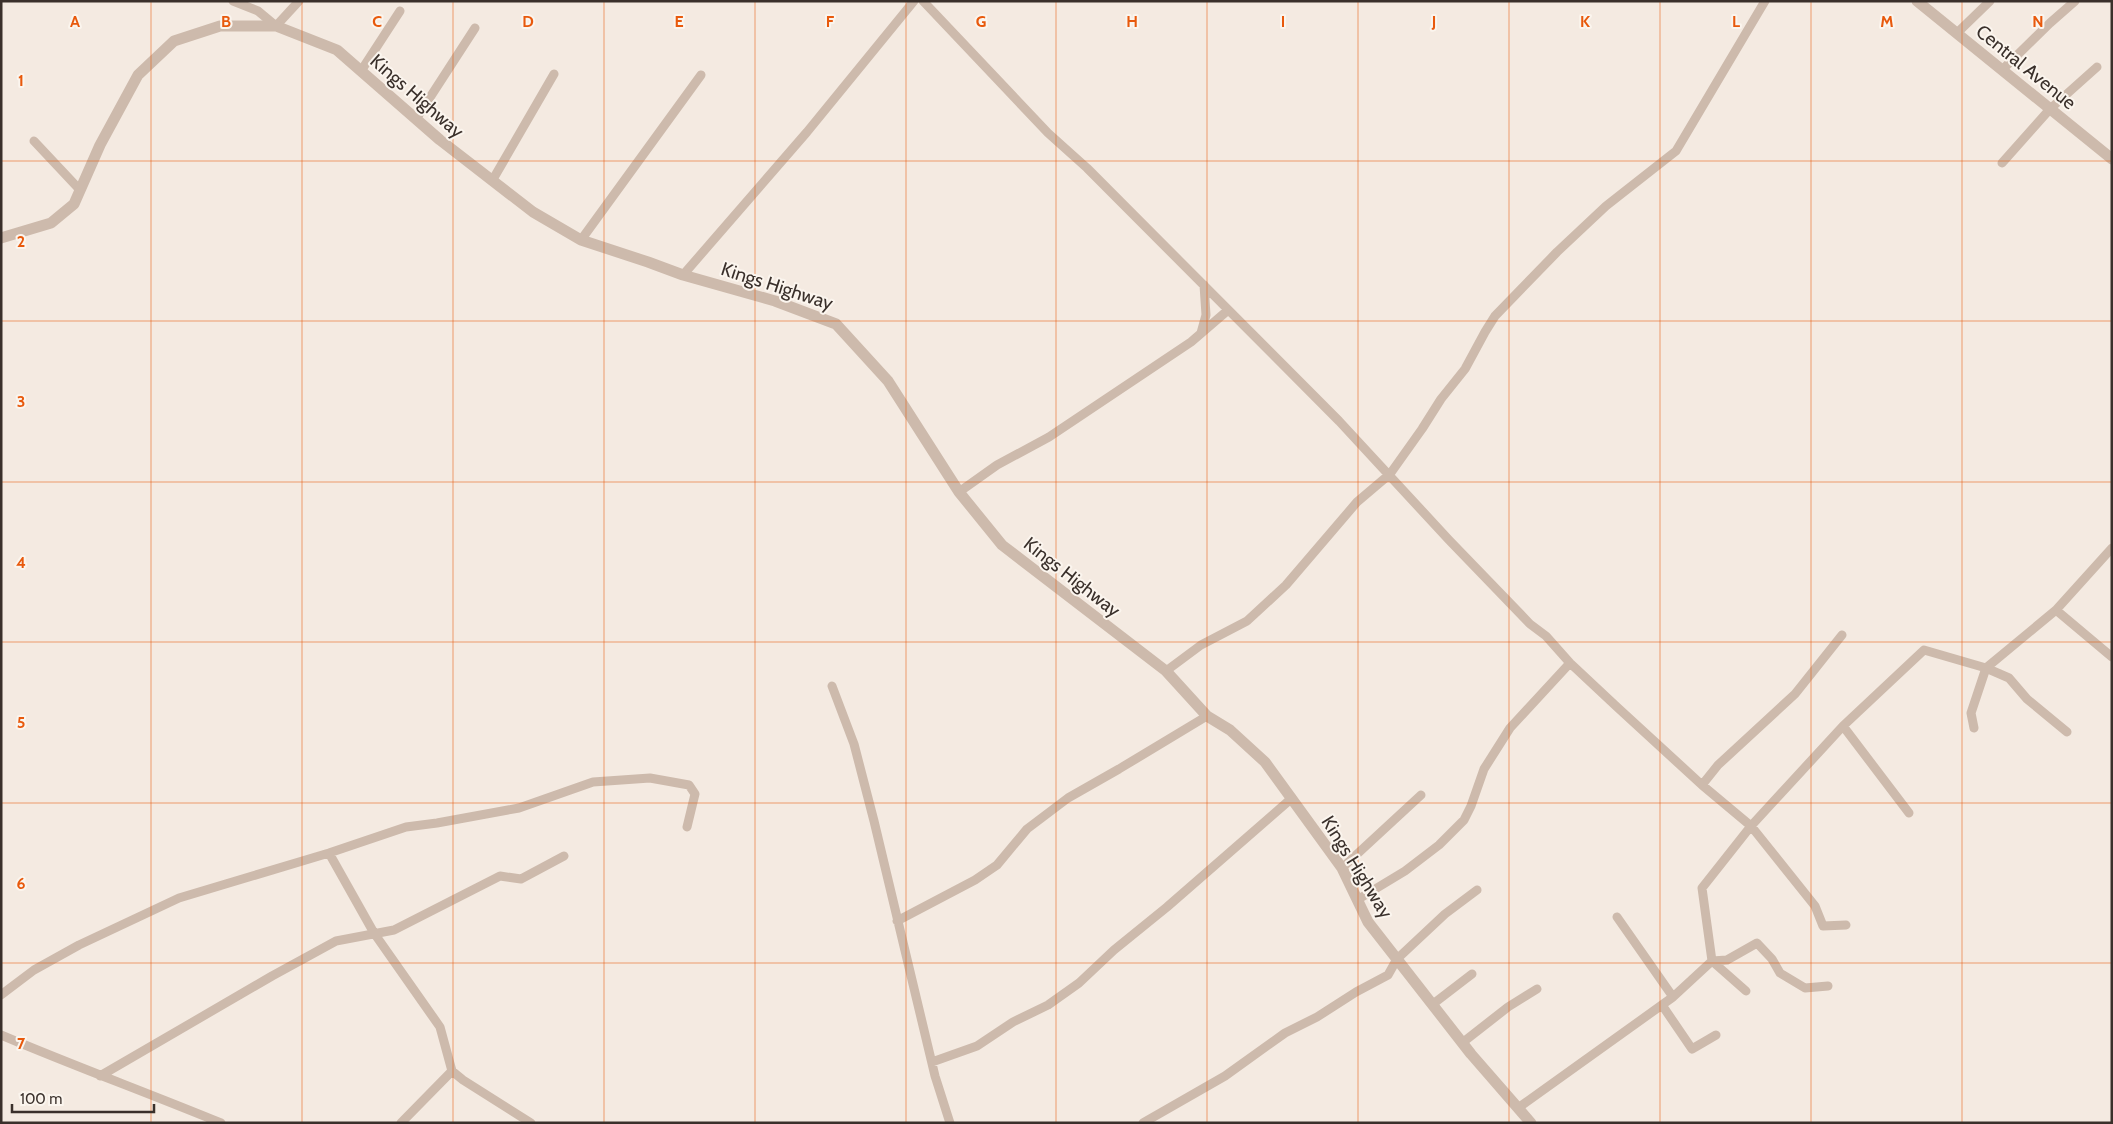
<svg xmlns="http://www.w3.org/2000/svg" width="2113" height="1124" viewBox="0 0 2113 1124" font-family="Cabin,sans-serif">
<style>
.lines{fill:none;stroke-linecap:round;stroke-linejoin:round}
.minor{stroke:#cdbaac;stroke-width:9}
.tertiary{stroke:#cdbaac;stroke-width:11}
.grid{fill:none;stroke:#e8590c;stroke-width:1;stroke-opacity:0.55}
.labels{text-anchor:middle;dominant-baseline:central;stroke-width:4;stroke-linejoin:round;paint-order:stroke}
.street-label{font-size:19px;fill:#3a302b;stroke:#fbf5ee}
.grid-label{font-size:16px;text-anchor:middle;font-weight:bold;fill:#e8590c;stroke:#fbf5ee;stroke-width:4;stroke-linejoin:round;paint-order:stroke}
</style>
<rect width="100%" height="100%" fill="#f4eae1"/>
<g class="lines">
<path class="minor" d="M233 1 258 11 276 26 299 1
M923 1 1048 133 1087 168 1339 421 1449 540 1530 624 1546 636 1570 663 1617 707 1702 785 1751 826 1815 906 1823 926 1846 925
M1957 33 1990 1
M2002 70 2050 23 2075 1
M361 71 400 11
M416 119 475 28
M34 141 80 190
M2002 163 2050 109 2097 67
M492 181 554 74
M581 240 701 75
M683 275 807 132 914 1
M1201 333 1206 315 1204 285
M959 492 997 465 1049 437 1191 342 1227 311
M2056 610 2112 657
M1166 671 1201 645 1247 621 1286 585 1357 502 1390 474 1422 429 1441 399 1465 369 1485 332 1495 316 1557 252 1606 206 1676 151 1765 1
M832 686 854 744 874 821 935 1076 950 1123
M1843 726 1909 813
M1974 728 1971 713 1986 668 2009 678 2027 699 2067 732
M1702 785 1718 765 1795 694 1842 635
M329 853 374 933 440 1027 452 1071
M1342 868 1421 795
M1357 900 1405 871 1439 845 1464 820 1471 806 1484 769 1510 728 1570 663
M1617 917 1673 997
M897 921 975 880 997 865 1027 829 1068 798 1119 769 1207 716
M1712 961 1727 960 1757 943 1772 959 1780 973 1805 988 1828 986
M1712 961 1746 991
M1 995 34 970 79 945 179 898 329 853 406 827 437 823 519 808 593 782 650 778 689 785 695 794 687 827
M1433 1004 1472 974
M1662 1005 1692 1049 1716 1035
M1 1035C74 1066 148 1093 221 1123
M1462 1043 1508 1007 1537 989
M932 1062 977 1046 1013 1022 1048 1005 1079 983 1114 950 1167 907 1292 798
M100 1076 272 976 336 941 394 930 500 876 521 879 564 856
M1518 1108 1673 997 1712 961 1702 888 1751 826 1843 726 1924 650 1986 668 2056 610 2112 548
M401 1123 452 1071 463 1080 531 1123
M1143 1123 1225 1076 1285 1033 1317 1017 1356 992 1388 975 1397 959 1445 914 1477 890"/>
<path class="tertiary" d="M1917 1 2112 159
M1 238 51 223 74 204 100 145 138 75 174 41 220 26H276L337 50 440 140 533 212 581 240 648 262 683 275 775 301 836 324 888 381 959 492 1002 545 1166 671 1207 716 1230 730 1265 762 1342 868 1368 922 1471 1054 1531 1123"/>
</g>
<path class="grid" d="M151 1V1123M302 1V1123M453 1V1123M604 1V1123M755 1V1123M906 1V1123M1056 1V1123M1207 1V1123M1358 1V1123M1509 1V1123M1660 1V1123M1811 1V1123M1962 1V1123M1 161H2112M1 321H2112M1 482H2112M1 642H2112M1 803H2112M1 963H2112"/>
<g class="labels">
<g class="street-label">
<text transform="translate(2026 67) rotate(39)">Central Avenue</text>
<text transform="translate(417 96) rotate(41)">Kings Highway</text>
<text transform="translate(777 286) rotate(18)">Kings Highway</text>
<text transform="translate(1072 577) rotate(38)">Kings Highway</text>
<text transform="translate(1357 867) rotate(58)">Kings Highway</text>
</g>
</g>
<g class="grid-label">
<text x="75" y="27">A</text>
<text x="226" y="27">B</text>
<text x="377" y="27">C</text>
<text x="528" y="27">D</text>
<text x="679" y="27">E</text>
<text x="830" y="27">F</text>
<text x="981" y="27">G</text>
<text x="1132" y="27">H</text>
<text x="1283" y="27">I</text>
<text x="1434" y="27">J</text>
<text x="1585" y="27">K</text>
<text x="1736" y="27">L</text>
<text x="1887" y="27">M</text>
<text x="2038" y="27">N</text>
<text x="21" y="86">1</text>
<text x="21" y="247">2</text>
<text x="21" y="407">3</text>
<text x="21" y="568">4</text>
<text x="21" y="728">5</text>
<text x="21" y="889">6</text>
<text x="21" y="1049">7</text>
</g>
<rect width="2113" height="1124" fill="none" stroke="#3a302b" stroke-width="5"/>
<path d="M12 1104v8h142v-8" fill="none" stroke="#3a302b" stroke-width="2.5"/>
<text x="20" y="1104" font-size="15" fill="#3a302b" stroke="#fbf5ee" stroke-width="4" paint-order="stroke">100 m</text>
</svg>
